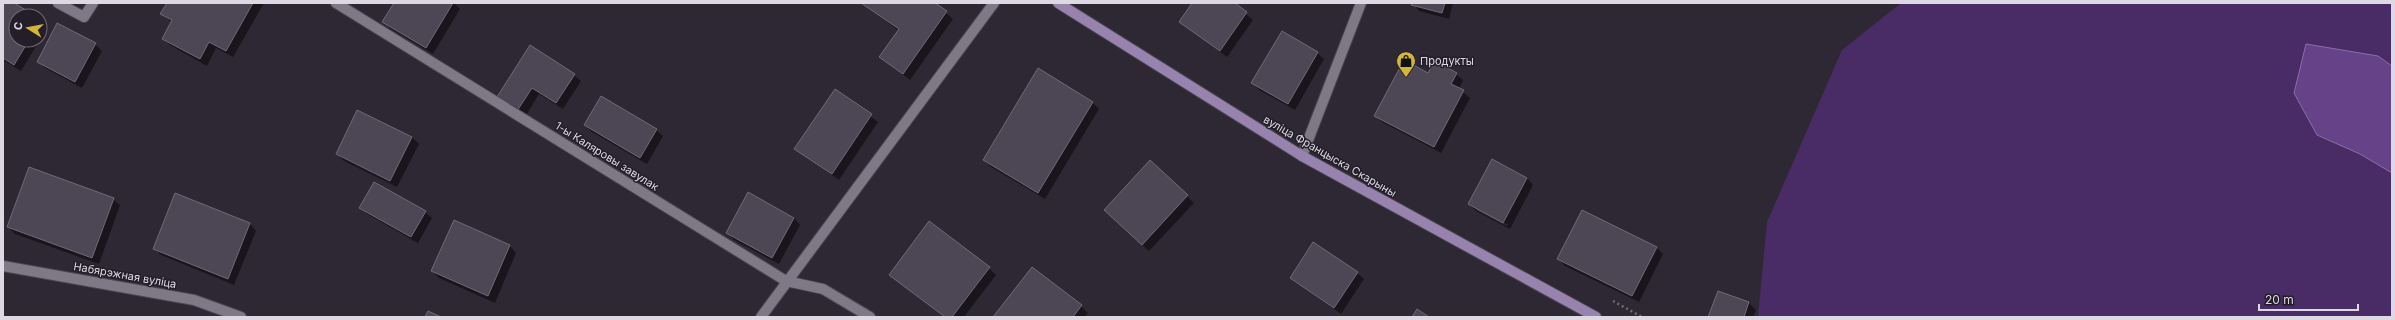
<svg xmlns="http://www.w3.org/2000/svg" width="2395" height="320" viewBox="0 0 2395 320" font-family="Inter,sans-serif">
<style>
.green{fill:#492b65}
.water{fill:#664289;stroke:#8a6fa4}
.shadow{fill:#0007;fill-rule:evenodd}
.building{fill:#4d4755;stroke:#706978}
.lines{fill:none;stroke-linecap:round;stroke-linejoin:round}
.minor-casing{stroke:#4a454f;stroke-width:12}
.major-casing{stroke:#4a454f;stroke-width:12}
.path{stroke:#706b76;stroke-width:2.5;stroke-dasharray:2 3;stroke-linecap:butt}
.minor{stroke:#7f7887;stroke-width:10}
.major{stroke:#9883af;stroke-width:10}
.labels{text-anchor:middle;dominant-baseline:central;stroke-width:3;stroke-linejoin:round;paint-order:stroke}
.poi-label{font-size:11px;fill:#ddd9e2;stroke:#241e2b;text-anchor:start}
.street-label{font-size:11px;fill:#ddd9e2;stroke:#241e2b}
</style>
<rect width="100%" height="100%" fill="#2e2835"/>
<path class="green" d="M1901 3H2392V317H1758L1767 222 1842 50Z"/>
<path class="water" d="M2306 44 2378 56 2392 66V173L2360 154 2317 135 2294 93Z"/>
<path class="shadow" d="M3 3H12L34 16H16V40H40L21 71 3 60Z
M168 3H264L233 57 216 48 207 66 170 45 163 39 172 22 162 14Z
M395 3H454L460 9 433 54 391 29 384 22Z
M863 3H934L953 19 910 80 881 57 899 31Z
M1193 3H1233L1253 20 1227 57 1180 21Z
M1413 3H1453L1449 19 1419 11Z
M40 20 48 27 40 40Z
M95 44 102 51 82 88 45 68 38 61Z
M530 46 574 75 581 81 563 109 539 94 525 117 505 104Z
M1317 53 1324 59 1295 110 1259 90 1253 83Z
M1429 74H1456L1463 80 1459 89 1470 98 1441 153 1382 122 1375 116Z
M836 90 878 122 839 180 795 148Z
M1092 102 1099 109 1045 199 991 167 984 160Z
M585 125 656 130 663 136 647 164 592 132Z
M412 137 419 144 397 187 344 161 337 154Z
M1527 178 1533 185 1510 229 1476 211 1469 204ZM1476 207 1508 225 1507 226 1476 210Z
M1187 196 1194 203 1149 251 1112 217Z
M113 199 120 205 99 264 15 234 8 227Z
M361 207 425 212 432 218 418 243 367 214Z
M794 218 800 225 779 264 734 240 727 233Z
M454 222 510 246 516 253 495 303 439 278 432 271Z
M250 224 256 231 234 285 161 255 154 248Z
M1656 247 1663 254 1639 302 1565 266 1558 259Z
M989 268 996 275 964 317H944L890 275Z
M1032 268 1081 306 1088 313 1085 317H995Z
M1357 273 1364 279 1341 314 1291 278Z
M1719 292 1749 303 1756 310 1753 317H1709Z"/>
<path class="building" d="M3 3H14L36 16H16V40H29L14 65 3 58Z
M167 3H253L226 51 209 42 200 59 162 39 172 20 160 14Z
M394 3H453L426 48 382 22Z
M861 3H935L947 11 903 74 879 57 899 29Z
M1192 3H1235L1247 12 1220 51 1179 22Z
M1412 3H1445L1442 13 1411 5Z
M57 23 96 43 75 82 37 62Z
M1282 31 1318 52 1288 104 1251 83Z
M530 45 575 74 556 103 532 88 517 111 497 97Z
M1404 60 1428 73 1435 61 1457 73 1451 84 1464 90 1434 147 1374 116Z
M1038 68 1093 102 1038 193 983 160Z
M835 89 872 114 832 174 794 149Z
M601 96 657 129 640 158 584 125Z
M357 110 412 137 390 181 336 154Z
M1492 159 1527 178 1503 223 1468 204Z
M1150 160 1188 195 1142 245 1104 210Z
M29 167 114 198 92 258 7 227Z
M374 182 426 211 411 237 359 208Z
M748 192 794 218 772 258 726 233Z
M175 193 250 223 228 279 153 249Z
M1582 210 1657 247 1632 296 1557 259Z
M454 220 510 245 488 296 431 271Z
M929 221 990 267 952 317H945L889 275Z
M1313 242 1358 272 1334 308 1290 278Z
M1032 267 1082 305 1073 317H993Z
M1718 291 1749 302 1744 317H1708Z
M1417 309 1429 317H1412Z
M428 311 441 317H425Z"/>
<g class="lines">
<defs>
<path id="minor" d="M58 3 84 17 93 3
M336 3 786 281 823 289 870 317
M1302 156 1361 3
M3 266 194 300 241 317
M761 317 994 3"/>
<path id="major" d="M1058 3 1302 156 1596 317"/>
</defs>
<use href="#minor" class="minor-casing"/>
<use href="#major" class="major-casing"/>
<path class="path" d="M1613 301 1642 317"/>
<use href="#minor" class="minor"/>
<use href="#major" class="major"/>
</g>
<defs>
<symbol id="shop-pin" viewBox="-11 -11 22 30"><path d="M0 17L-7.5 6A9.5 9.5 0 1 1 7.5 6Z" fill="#d3b635" stroke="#241e2b"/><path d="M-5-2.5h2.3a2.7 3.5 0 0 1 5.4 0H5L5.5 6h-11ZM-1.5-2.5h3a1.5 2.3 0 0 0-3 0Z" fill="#111"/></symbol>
</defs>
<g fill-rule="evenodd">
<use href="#shop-pin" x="1395" y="50" width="22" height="30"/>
</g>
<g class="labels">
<g class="poi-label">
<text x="1420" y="61">Продукты</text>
</g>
<g class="street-label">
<text transform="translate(607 156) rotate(32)">1-ы Каляровы завулак</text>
<text transform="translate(1330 156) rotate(30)">вуліца Францыска Скарыны</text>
<text transform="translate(125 275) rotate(10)">Набярэжная вуліца</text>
</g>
</g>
<rect width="2395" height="320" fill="none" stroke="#ddd9e2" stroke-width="8"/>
<g transform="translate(28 28) rotate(281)"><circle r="19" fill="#241e2b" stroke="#6e6974"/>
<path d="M0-3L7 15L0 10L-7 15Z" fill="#d3b635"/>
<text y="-6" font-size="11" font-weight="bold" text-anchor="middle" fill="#ddd9e2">С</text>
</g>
<path d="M2259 304v6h99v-6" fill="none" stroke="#ddd9e2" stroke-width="2"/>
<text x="2265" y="304" font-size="12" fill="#ddd9e2" stroke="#241e2b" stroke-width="3" paint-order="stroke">20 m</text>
</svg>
